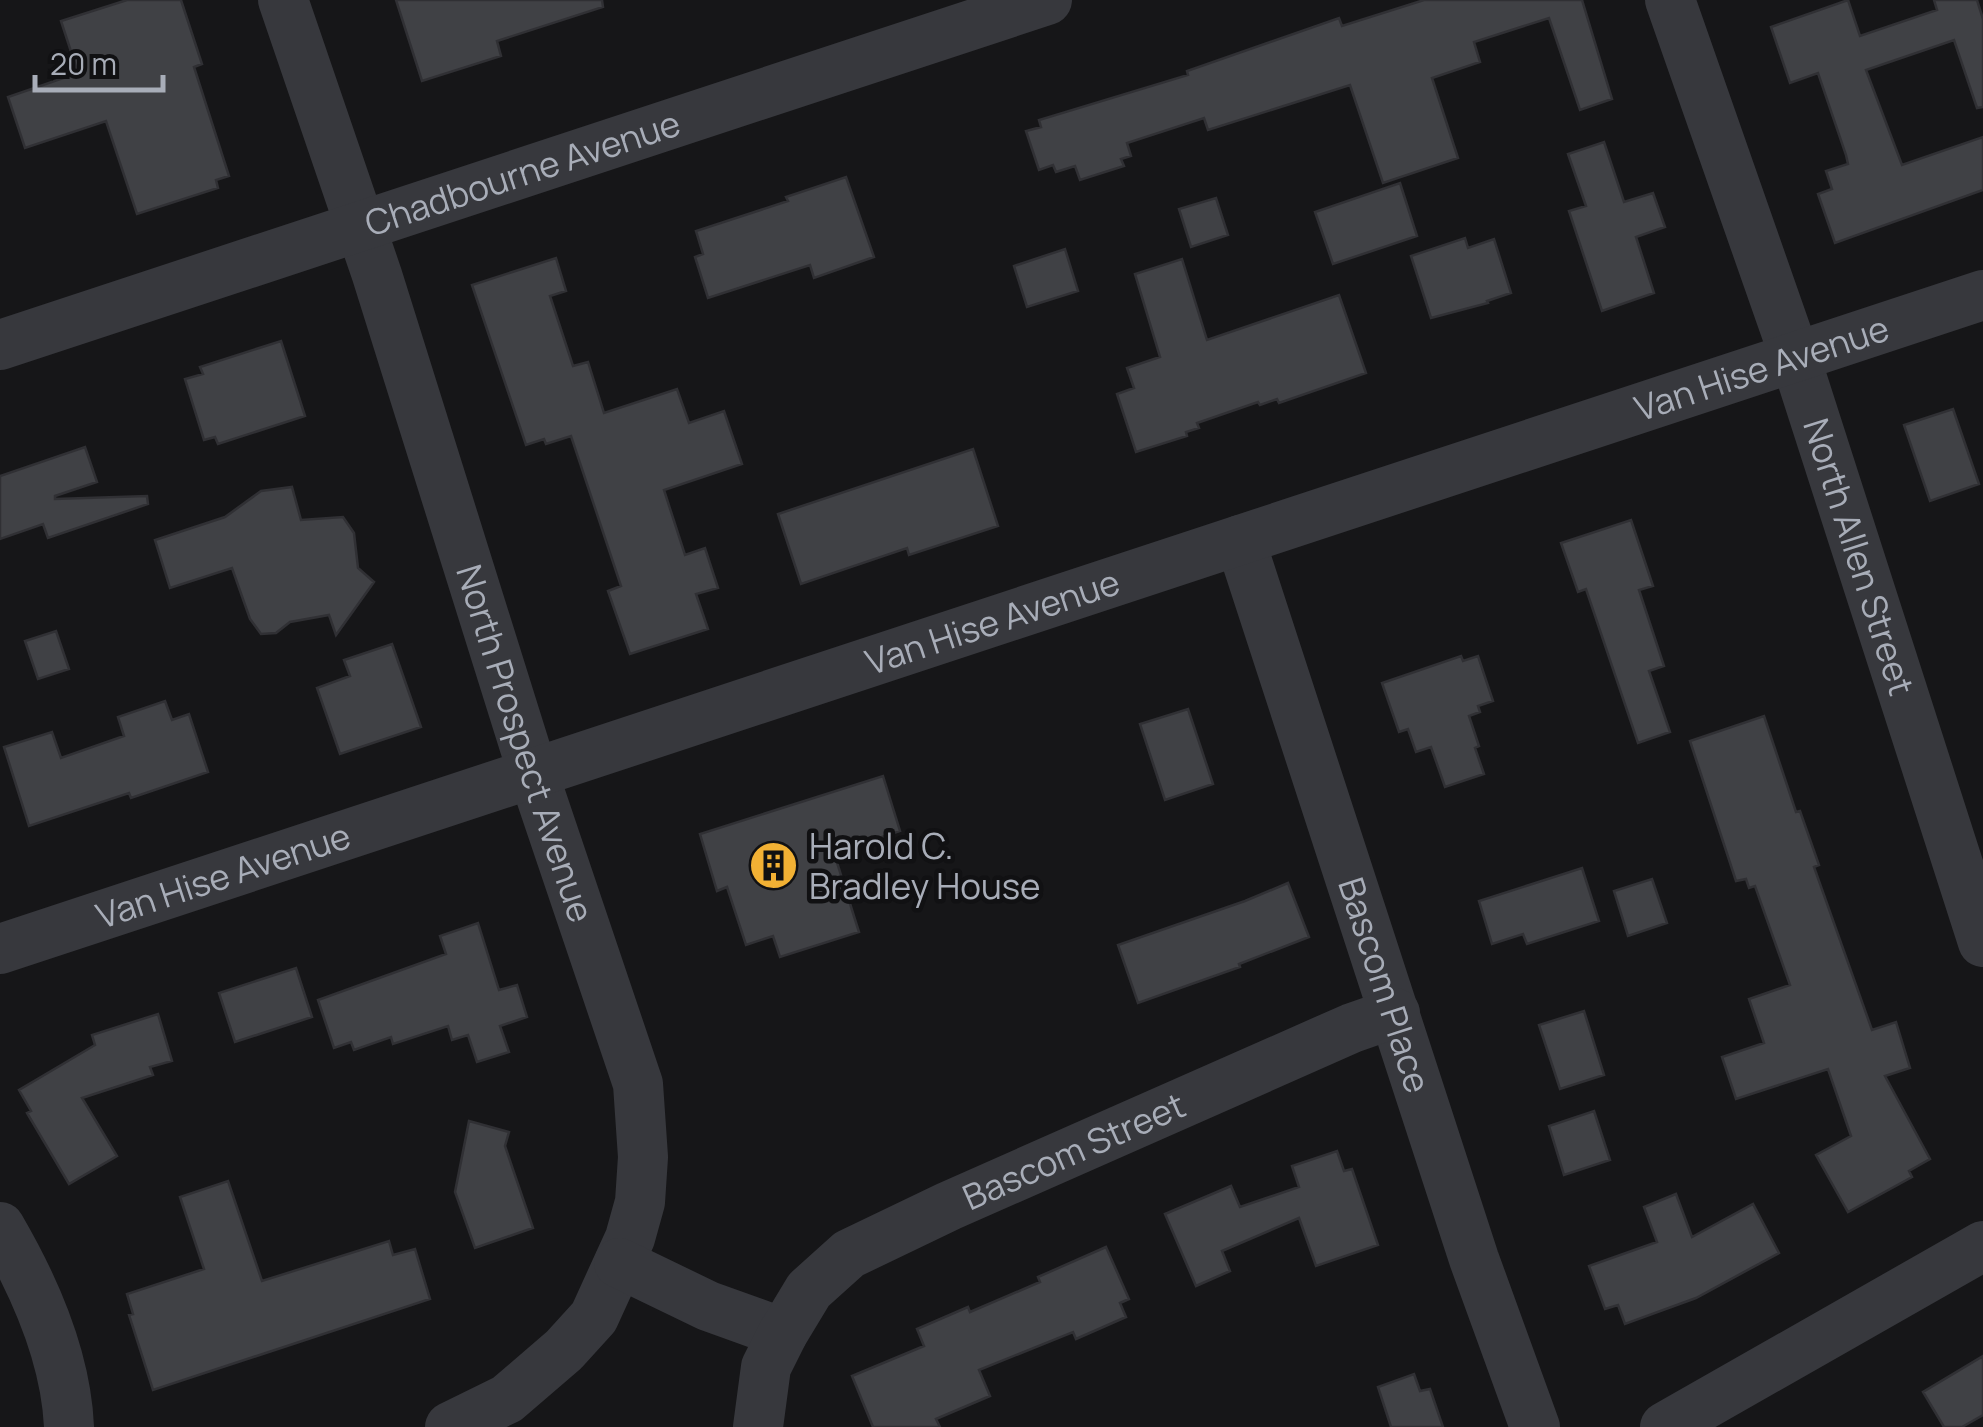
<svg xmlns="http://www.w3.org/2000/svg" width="1983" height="1427" viewBox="0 0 1983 1427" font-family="Manrope,sans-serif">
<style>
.building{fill:#404145;stroke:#303034;stroke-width:2.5}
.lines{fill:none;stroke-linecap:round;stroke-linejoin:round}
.street{stroke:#37383d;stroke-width:50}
.labels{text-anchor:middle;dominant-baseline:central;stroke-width:9;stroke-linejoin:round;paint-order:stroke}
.street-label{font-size:35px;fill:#a8adb8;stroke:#111113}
.poi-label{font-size:35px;fill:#a8adb8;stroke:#111113;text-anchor:start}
</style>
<rect width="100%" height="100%" fill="#161618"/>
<path class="building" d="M127 0H181L202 64 194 67 229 176 216 180 218 188 137 214 106 121 25 148 8 97 78 73 61 21Z
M396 0H602L603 7 497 41 501 56 422 81Z
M1424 0H1582L1612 99 1580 110 1549 18 1474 42 1480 62 1432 78 1458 158 1383 183 1350 85 1208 130 1204 118 1127 143 1131 156 1121 159 1124 166 1080 180 1075 166 1056 172 1053 165 1039 170 1026 131 1041 127 1039 120 1188 75 1187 71 1339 18 1342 26Z
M1848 0 1860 36 1937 10 1934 0H1977L1983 19V107L1977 108 1954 40 1866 70 1902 165 1983 137V190L1835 243 1818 194 1832 189 1826 171 1848 164 1846 155 1818 73 1790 83 1771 27Z
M1604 142 1624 202 1653 193 1665 227 1636 237 1654 293 1602 311 1569 211 1586 206 1568 154Z
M846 177 874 257 814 278 810 265 708 298 695 257 703 254 696 231 788 201 786 197Z
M1400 183 1417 236 1333 264 1315 212Z
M1216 198 1228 235 1191 247 1179 209Z
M1465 238 1468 248 1494 239 1511 293 1487 301 1488 303 1431 318 1411 256Z
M1065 249 1078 291 1027 307 1014 266Z
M556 258 566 291 550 296 573 366 588 362 604 413 677 389 689 423 724 411 742 464 664 490 685 555 705 548 718 588 696 594 708 629 630 654 608 591 621 586 571 436 546 444 544 439 526 445 472 285Z
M1182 259 1207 340 1339 295 1366 373 1279 403 1277 399 1260 405 1258 402 1197 423 1199 428 1186 432 1187 436 1136 452 1117 394 1134 388 1127 368 1160 357 1135 274Z
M281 341 305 416 218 444 215 437 204 440 185 379 203 374 200 367Z
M1953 409 1979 484 1930 501 1904 425Z
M85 447 97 482 55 496V499L147 496 148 504 48 538 43 524 0 539V476Z
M973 449 998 526 909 555 907 548 801 584 778 514Z
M292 487 301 520 343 517 354 533 358 568 374 582 336 635 329 615 290 622 276 633 261 634 250 619 232 568 170 588 155 540 225 517 261 491Z
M1631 520 1653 586 1639 590 1664 666 1649 671 1670 732 1638 743 1586 589 1578 592 1561 543Z
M56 631 69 669 38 679 25 641Z
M392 644 421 727 340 754 317 688 350 676 344 660Z
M1461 656 1463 661 1478 656 1493 701 1478 706 1480 712 1469 716 1479 746 1475 748 1484 774 1445 787 1431 747 1416 752 1408 729 1399 732 1382 683Z
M165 701 172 720 189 714 208 772 131 798 129 793 29 826 4 747 52 732 61 758 124 736 118 717Z
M1188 709 1213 784 1165 800 1140 724Z
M1764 716 1796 812 1800 811 1819 865 1814 867 1872 1030 1896 1022 1910 1068 1885 1076 1930 1159 1909 1171 1912 1177 1848 1212 1816 1155 1851 1136 1828 1069 1736 1099 1722 1057 1764 1043 1749 999 1790 985 1755 886 1749 888 1746 879 1736 881 1690 741Z
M883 776 900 831 834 853 859 932 780 957 773 936 746 945 727 887 717 891 700 834Z
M1582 868 1599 921 1527 944 1523 934 1492 944 1479 901Z
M1652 879 1667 923 1628 936 1614 891Z
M1288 883 1309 937 1239 964 1240 967 1138 1003 1118 945 1245 901Z
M478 923 499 990 517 985 527 1017 500 1026 509 1052 477 1062 468 1035 452 1040 448 1026 393 1044 391 1037 354 1050 351 1042 334 1048 318 1000 446 954 440 936Z
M296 968 312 1017 235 1042 219 993Z
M1584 1011 1604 1075 1560 1089 1539 1025Z
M158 1014 172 1061 150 1067 153 1075 82 1098 117 1156 69 1184 27 1113 31 1111 19 1090 95 1045 92 1035Z
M1594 1111 1610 1160 1564 1175 1549 1126Z
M469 1121 509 1132 505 1146 533 1228 475 1248 455 1192Z
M1337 1151 1344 1171 1352 1169 1378 1245 1316 1266 1299 1218 1222 1251 1230 1271 1196 1286 1165 1214 1231 1186 1240 1207 1299 1187 1292 1166Z
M228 1181 262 1281 389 1241 393 1255 415 1249 430 1299 153 1390 129 1315 133 1314 127 1294 204 1269 180 1197Z
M1676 1194 1692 1237 1753 1204 1779 1253 1696 1298 1625 1324 1618 1305 1605 1309 1589 1266 1657 1242 1644 1207Z
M1106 1247 1129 1299 1120 1303 1126 1317 1076 1339 1073 1332 979 1370 990 1396 936 1419 940 1427H873L852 1376 924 1346 917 1329 968 1307 970 1312 1040 1282 1038 1277Z
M1983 1356V1415L1962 1427H1944L1923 1392Z
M1414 1374 1420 1391 1430 1389 1443 1427H1391L1378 1387Z"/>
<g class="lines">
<g class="street">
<path id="s1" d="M283 0 377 275 533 773 638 1084 643 1157 640 1202 630 1238 594 1317 564 1350 507 1399 450 1427"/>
<path id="s2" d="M1670 0 1795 357 1983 942"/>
<path id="s3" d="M0 345 1047 0"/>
<path id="s4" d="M1240 540 1474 1259 1535 1427"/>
<path id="s5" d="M0 949 1983 295"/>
<path d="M0 1227C35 1287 66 1356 69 1427"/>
<path d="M619 1263 708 1306 783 1333"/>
<path id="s6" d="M758 1427 766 1367 783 1333 809 1290 849 1254 949 1206 1352 1028 1395 1013"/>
<path d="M1665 1427 1983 1246"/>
</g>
</g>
<defs>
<symbol id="building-disc" viewBox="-11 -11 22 22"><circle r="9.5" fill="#f2b134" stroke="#111113"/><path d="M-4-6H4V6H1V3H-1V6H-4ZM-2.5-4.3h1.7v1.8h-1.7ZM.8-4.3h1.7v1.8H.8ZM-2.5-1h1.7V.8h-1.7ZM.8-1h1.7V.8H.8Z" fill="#111"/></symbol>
</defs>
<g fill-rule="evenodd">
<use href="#building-disc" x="746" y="838" width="55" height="55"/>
</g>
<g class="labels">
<g class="street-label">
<text stroke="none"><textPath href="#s3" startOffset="550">Chadbourne Avenue</textPath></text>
<text stroke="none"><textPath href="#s5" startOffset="1855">Van Hise Avenue</textPath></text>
<text stroke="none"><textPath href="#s2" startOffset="588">North Allen Street</textPath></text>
<text stroke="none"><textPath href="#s5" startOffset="1045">Van Hise Avenue</textPath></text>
<text stroke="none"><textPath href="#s1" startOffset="782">North Prospect Avenue</textPath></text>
<text stroke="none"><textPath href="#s5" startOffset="235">Van Hise Avenue</textPath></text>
<text stroke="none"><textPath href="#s4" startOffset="468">Bascom Place</textPath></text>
<text stroke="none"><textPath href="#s6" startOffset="450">Bascom Street</textPath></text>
</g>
<g class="poi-label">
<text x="809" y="846">Harold C.<tspan x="809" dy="40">Bradley House</tspan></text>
</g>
</g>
<path d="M35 75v15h128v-15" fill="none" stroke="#a8adb8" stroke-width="5"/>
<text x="50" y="75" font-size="30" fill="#a8adb8" stroke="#111113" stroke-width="8" paint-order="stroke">20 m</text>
</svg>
